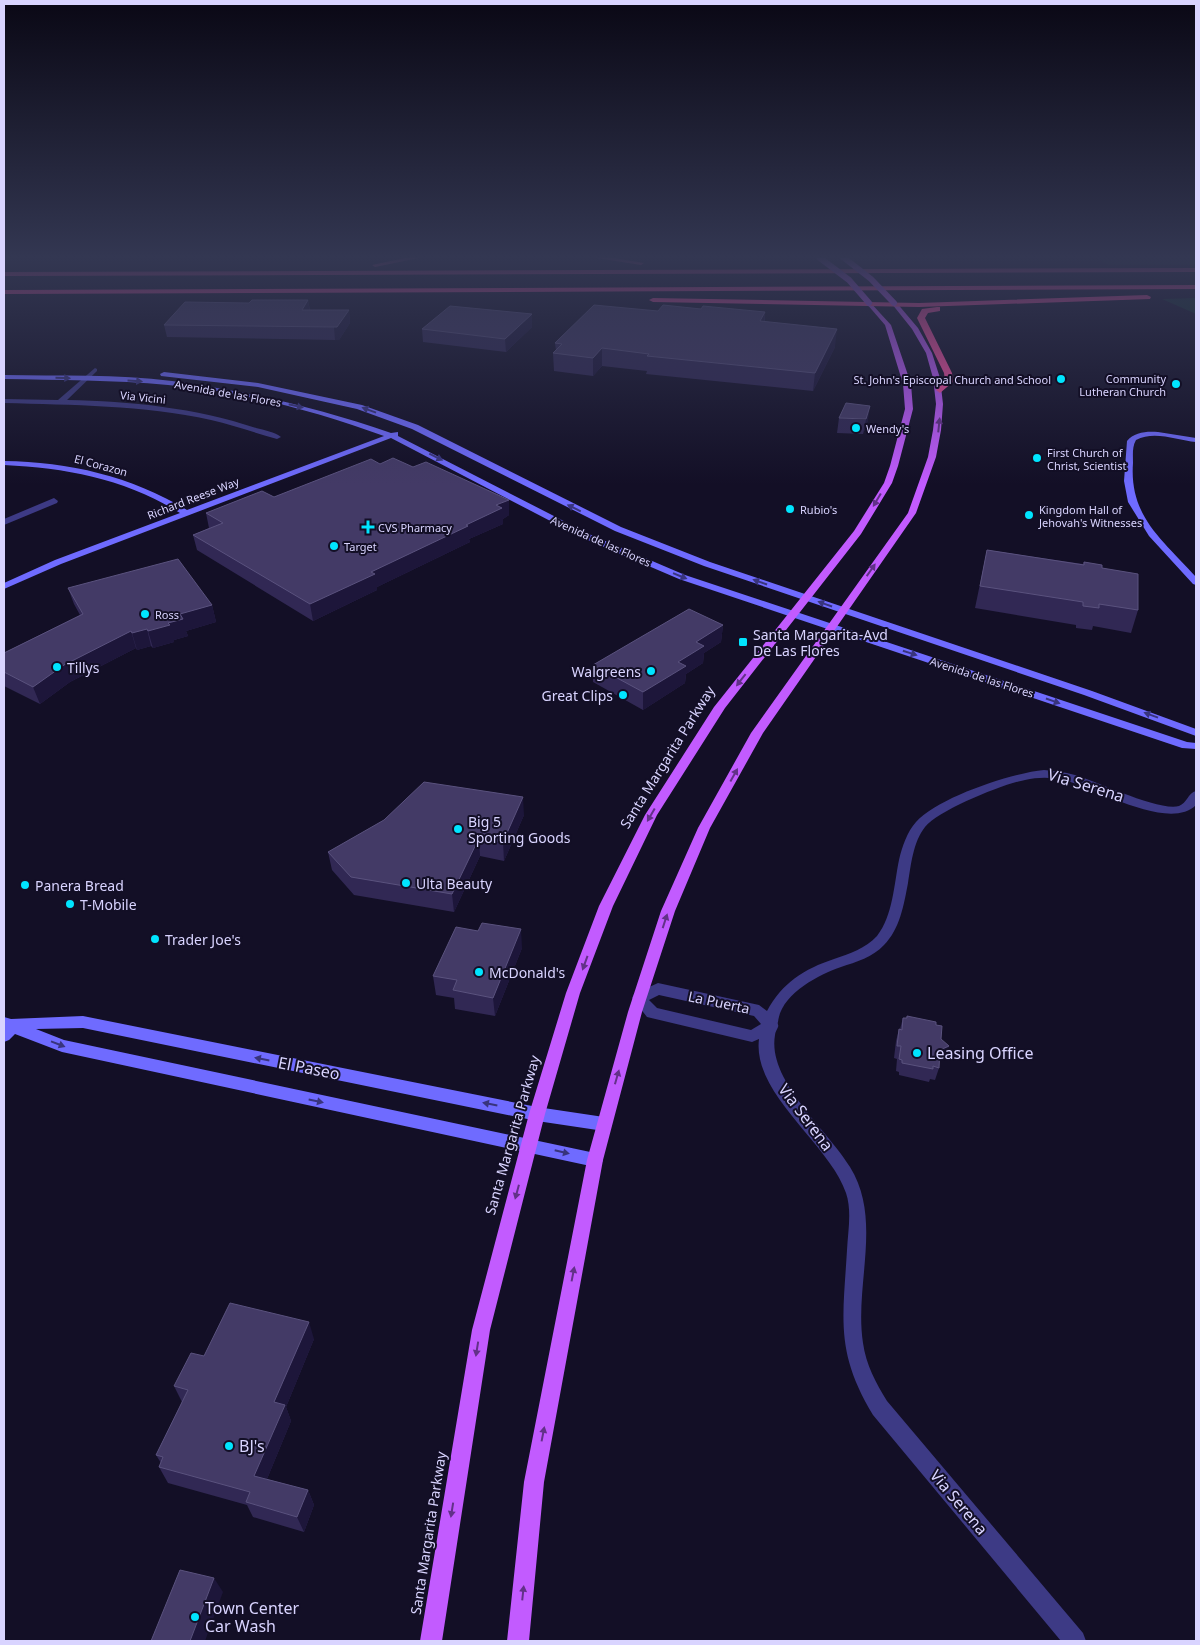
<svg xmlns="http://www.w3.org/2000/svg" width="1200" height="1645" viewBox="0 0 1200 1645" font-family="'Noto Sans',sans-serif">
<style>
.green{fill:#12302f}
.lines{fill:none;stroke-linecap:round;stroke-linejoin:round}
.street{fill:#3d3a85;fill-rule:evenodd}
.secondary{fill:#6f6bff;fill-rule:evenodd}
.primary{fill:#c25bff;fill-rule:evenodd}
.highway{fill:#ff4fa3;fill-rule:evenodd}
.primary-bridge{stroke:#c25bff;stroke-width:6}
.wall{fill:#312854}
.shaded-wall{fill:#1d163a}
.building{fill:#433a66;stroke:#5a527e}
.oneway{fill:#38347d}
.oneway2{fill:#623188}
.poi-dot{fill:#00e5ff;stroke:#130f26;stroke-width:2}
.labels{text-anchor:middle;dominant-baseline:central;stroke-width:4;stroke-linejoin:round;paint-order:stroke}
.far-poi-label{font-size:11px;fill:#d9d4ff;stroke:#130f26;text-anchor:start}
.far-street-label{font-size:11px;fill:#d9d4ff;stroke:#130f26}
.poi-label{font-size:14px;fill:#d9d4ff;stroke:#130f26;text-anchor:start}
.street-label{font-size:14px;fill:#d9d4ff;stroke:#130f26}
.near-street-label{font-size:16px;fill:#d9d4ff;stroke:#130f26}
.near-poi-label{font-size:16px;fill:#d9d4ff;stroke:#130f26;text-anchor:start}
</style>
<rect width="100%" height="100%" fill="#130f26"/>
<path class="green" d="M1090 255H1196V265H1109Z
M1196 298V314L1162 299Z"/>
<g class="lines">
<path class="street" d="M95 368 97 369V371L67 400C130 401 196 408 256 428 264 430 275 432 281 437L277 439C255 433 233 425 211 420 142 405 73 405 4 403V399L58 400Z
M54 498 58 501 57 503 4 525V519Z
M1044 770C1054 771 1064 772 1075 775 1096 781 1160 812 1179 806 1187 803 1188 793 1196 791V805C1169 832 1096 788 1064 780 1051 777 1038 777 1025 780 1003 784 939 810 925 827 913 842 911 865 908 883 904 904 900 929 884 945 873 957 856 962 841 967 818 975 781 994 778 1022 777 1024 779 1025 778 1027 777 1030 775 1032 775 1035 767 1081 828 1130 850 1167 883 1220 854 1285 863 1343 866 1365 876 1383 887 1401L1083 1633 1086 1641H1061L873 1415C835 1352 843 1319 847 1250 848 1231 852 1211 846 1193 830 1144 752 1094 759 1039L752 1042 647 1017 632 998 634 994 658 983 759 1005 767 1011C782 983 804 969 834 959 849 954 866 948 877 936 893 916 894 884 899 860 902 847 907 832 916 822 937 798 1011 773 1044 770ZM659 995 754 1016 761 1024 751 1030 657 1008 649 1000Z"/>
<path class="secondary" d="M164 372 258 383 362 405 418 425 621 527 710 562 1092 691 1196 729V736L1084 695 704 566 615 531 412 429 357 409 258 387 161 376 160 374Z
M4 375C60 376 117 374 172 381 247 391 320 408 391 433L398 432V436L589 534 685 575 1187 742 1196 743V749L1182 748 679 579 583 538 391 438 61 564 4 589V583L55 560 180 513C125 479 67 468 4 465V461C69 462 131 476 187 510L384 436C315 411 241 391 168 385 114 380 59 380 4 379Z
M1158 432 1196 438V442C1177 440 1154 430 1136 440 1132 447 1133 455 1133 463 1129 517 1163 540 1196 577V585L1193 584 1149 536 1128 502 1124 481 1127 441C1134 432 1147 431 1158 432Z
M83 1016 537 1107 604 1117 610 1119 612 1124 610 1129 604 1131 537 1121 83 1028 36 1029 64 1040 595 1153 601 1155 603 1160 601 1165 595 1167 62 1052 15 1034 9 1040 4 1042V1017L11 1019Z"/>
<path class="primary" d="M869 301 891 325 911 384 913 409 898 466 892 483 861 534 725 708 657 815 613 906 580 993 545 1114 490 1330 442 1641H420L472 1330 529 1114 566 993 599 906 645 815 714 707 854 531 884 483 890 466 905 409 903 384 885 325 866 303Z
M892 302H896L918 328 932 353 940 378 943 404 941 430 936 457 916 513 763 733 710 828 675 911 642 1012 603 1160 544 1482 529 1641H507L524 1482 587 1160 628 1012 661 911 698 828 751 733 908 513 928 457 933 430 936 404 933 378 926 353 912 329 892 304Z"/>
<path class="highway" d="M419 255H433L375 267 372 265Z
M578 255H596L644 263 641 265Z
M1196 268V272L4 276V272Z
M1196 285V289L4 294V290Z
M1147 295 1151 297 1150 299 919 307 653 302 649 300 653 298 919 303Z
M937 307H940V311L928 313 925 318 952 373 953 382 940 393 936 390 945 381 944 373 917 318 922 309Z"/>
<path class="primary-bridge" d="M843 257 871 279 894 303
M820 258 849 280 869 303"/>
</g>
<path class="wall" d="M308 300 310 310H349L350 323 339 340H335L167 337 164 325 249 303Z
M701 309 765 312V322L835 347 813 391 646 374 647 371 602 366 593 376 554 371 553 353 556 351 555 343 658 311Z
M532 314V327L506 352 423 342 422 329Z
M839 418 868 420 863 434 837 433Z
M380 464 509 515 503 519V524L469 539 470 542 377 587V590L313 621 197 550 193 535 209 528 206 513 274 497Z
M987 550 1083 564 1084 562 1102 568 1138 610 1131 633 1093 626 1092 630 1076 628V625L975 608Z
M68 588 212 605 216 622 186 631 188 636 174 640V642L153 648 151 646 137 650 136 648 70 682 40 704 4 686V653L80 615 74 604Z
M723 625 721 642 704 653 703 663 686 674 685 683 643 710 593 682V665Z
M524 815 504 861 480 856 454 912 354 895 332 870 328 852Z
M522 948 495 1016 455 1009 454 998 436 995 433 976Z
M907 1016 936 1025 945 1058 939 1061V1068L935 1080 930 1079 929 1082 899 1075V1072L896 1071 897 1059 894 1058 896 1041 899 1029H900L903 1018H906Z
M314 1339 286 1407 291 1421 267 1479 308 1490 314 1505 304 1532 253 1517 247 1505 168 1483 159 1467 161 1463 156 1455 182 1402 174 1386 204 1356Z"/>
<path class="shaded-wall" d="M308 300 310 313 302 310Z
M349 310 350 323 339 340H335L334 327Z
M765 312 764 329 760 321Z
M532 314V327L506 352 505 339Z
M837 329 835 347 813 391 815 373Z
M602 348V366L593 376V358Z
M870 406 868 420 863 434 866 419Z
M509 500V515L503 519V524L469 539 470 542 377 587V590L313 621 310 604 371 572 466 525 496 505Z
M212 605 216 622 186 631 188 636 174 640V642L153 648 148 631 168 623 180 614Z
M723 625 721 642 704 653 703 663 686 674 685 683 643 710V692L678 662 696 642Z
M147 629 151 646 137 650 132 633Z
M131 631 136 648 70 682 40 704 33 687 64 665Z
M523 797 524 815 504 861 503 842Z
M479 838 480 856 454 912 452 894Z
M521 929 522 948 495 1016 493 998Z
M949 1046 945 1058 936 1062 940 1050Z
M309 1322 314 1339 286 1407 291 1421 262 1491 254 1476 274 1402Z
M308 1490 314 1505 304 1532 297 1517Z
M214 1578 223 1592 205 1641H190Z"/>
<path class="building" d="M252 300H308L302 310H349L337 327H334L164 325 185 302 249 303Z
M594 305 658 311 663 305 701 309 703 306 765 312 760 321 837 329 815 373 647 356 649 354 602 348 593 358 553 353 562 344 555 343Z
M450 306 532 314 505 339 422 329Z
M846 403 870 406 866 419 839 418Z
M393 458 413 467 426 462 509 500 496 505 502 508 466 525 468 526 371 572 375 574 310 604 193 535 223 523 206 513 262 491 274 497 371 459 380 464Z
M987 550 1084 565V562L1102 565V568L1138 574V610L1099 604V608L1083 606V602L980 586Z
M178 559 212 605 180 614 183 619 168 623 170 625 148 631 147 629 132 633 131 631 64 665 33 687 4 672V653L83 614 68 588Z
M689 609 723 625 696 642 704 646 678 662 686 666 643 692 593 665Z
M424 782 523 797 503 842 479 838 452 894 351 877 328 852 384 820Z
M482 923 521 929 493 998 453 990 457 980 433 976 456 927 478 931Z
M907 1016 936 1022V1025L942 1026 941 1039 949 1046 940 1050 939 1068 933 1066V1069L902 1063V1060L899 1059 901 1046H897L899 1029 902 1030 903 1018H907Z
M230 1303 309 1322 274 1402 285 1405 254 1476 308 1490 297 1517 246 1502 250 1492 159 1467 163 1457 156 1455 188 1390 174 1386 191 1353 204 1356Z
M180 1570 214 1578 190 1641H151Z"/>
<defs><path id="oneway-solid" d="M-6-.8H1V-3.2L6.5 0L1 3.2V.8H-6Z" transform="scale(1.25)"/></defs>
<g class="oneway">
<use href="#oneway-solid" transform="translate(63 378) rotate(1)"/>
<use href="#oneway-solid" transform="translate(135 381) rotate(4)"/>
<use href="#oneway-solid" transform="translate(296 406) rotate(13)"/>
<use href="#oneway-solid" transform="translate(369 410) rotate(-160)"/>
<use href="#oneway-solid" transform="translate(436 457) rotate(26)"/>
<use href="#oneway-solid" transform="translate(574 508) rotate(-154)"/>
<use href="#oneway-solid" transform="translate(680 576) rotate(22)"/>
<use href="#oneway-solid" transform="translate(760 582) rotate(-161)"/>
<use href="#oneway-solid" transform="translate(825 604) rotate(-161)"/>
<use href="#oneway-solid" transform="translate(910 653) rotate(18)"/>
<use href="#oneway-solid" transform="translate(1053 701) rotate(19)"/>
<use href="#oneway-solid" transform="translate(1151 715) rotate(-160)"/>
<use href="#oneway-solid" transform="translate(58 1044) rotate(21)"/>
<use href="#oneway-solid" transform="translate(262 1059) rotate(-169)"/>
<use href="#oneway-solid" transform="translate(316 1101) rotate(12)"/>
<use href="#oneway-solid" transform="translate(490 1104) rotate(-169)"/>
<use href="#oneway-solid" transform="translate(562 1152) rotate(13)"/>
</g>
<g class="oneway2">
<use href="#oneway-solid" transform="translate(939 425) rotate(-84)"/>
<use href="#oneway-solid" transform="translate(877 500) rotate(121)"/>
<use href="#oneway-solid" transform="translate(871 570) rotate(-55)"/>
<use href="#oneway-solid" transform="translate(741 680) rotate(128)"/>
<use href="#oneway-solid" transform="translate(734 775) rotate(-61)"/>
<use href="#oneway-solid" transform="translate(651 815) rotate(120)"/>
<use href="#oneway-solid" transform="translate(665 921) rotate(-72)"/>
<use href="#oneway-solid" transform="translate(585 963) rotate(110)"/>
<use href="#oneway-solid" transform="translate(617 1077) rotate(-74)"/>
<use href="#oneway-solid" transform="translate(517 1192) rotate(105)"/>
<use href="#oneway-solid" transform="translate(573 1274) rotate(-79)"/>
<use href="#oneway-solid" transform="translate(477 1349) rotate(99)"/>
<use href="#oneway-solid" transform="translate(543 1434) rotate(-79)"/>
<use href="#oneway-solid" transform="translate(452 1510) rotate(99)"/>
<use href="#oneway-solid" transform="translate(523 1593) rotate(-84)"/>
</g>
<linearGradient id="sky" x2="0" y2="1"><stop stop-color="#0a0815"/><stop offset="0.53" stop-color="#333752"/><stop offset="1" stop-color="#333752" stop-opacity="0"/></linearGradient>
<rect width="1200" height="485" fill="url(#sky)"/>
<g class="poi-dot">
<circle cx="1061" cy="379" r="5"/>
<circle cx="1176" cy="384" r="5"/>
<circle cx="856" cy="428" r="5"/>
<circle cx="1037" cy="458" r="5"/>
<circle cx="790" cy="509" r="5"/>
<circle cx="1029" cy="515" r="5"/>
<path d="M365.5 519.5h5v5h5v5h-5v5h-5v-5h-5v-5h5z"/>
<circle cx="334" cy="546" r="5"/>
<circle cx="145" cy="614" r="5"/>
<rect x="738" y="637" width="10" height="10" rx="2.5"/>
<circle cx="57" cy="667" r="5"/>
<circle cx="651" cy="671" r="5"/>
<circle cx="623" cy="695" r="5"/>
<circle cx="458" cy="829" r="5"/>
<circle cx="406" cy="883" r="5"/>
<circle cx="25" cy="885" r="5"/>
<circle cx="70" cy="904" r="5"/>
<circle cx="155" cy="939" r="5"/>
<circle cx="479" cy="972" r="5"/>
<circle cx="917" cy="1053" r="5"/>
<circle cx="229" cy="1446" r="5"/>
<circle cx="195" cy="1617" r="5"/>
</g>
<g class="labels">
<g class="far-poi-label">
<text x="1166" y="378" text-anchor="end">Community<tspan x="1166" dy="13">Lutheran Church</tspan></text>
<text x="1051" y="379" text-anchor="end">St. John's Episcopal Church and School</text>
<text x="866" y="428">Wendy's</text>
<text x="1047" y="452">First Church of<tspan x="1047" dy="13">Christ, Scientist</tspan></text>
<text x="800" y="509">Rubio's</text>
<text x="1039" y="509">Kingdom Hall of<tspan x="1039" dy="13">Jehovah's Witnesses</tspan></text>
<text x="378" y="527">CVS Pharmacy</text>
<text x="344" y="546">Target</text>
<text x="155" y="614">Ross</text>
</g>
<g class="far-street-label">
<text transform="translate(228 393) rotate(10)">Avenida de las Flores</text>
<text transform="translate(143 397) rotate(6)">Via Vicini</text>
<text transform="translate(101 465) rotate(15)">El Corazon</text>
<text transform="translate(193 498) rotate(-21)">Richard Reese Way</text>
<text transform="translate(601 541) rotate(24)">Avenida de las Flores</text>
<text transform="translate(982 677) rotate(18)">Avenida de las Flores</text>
</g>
<g class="poi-label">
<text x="753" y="634">Santa Margarita-Avd<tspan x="753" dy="16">De Las Flores</tspan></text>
<text x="67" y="667">Tillys</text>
<text x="641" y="671" text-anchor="end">Walgreens</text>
<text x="613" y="695" text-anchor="end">Great Clips</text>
<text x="468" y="821">Big 5<tspan x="468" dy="16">Sporting Goods</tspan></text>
<text x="416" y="883">Ulta Beauty</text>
<text x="35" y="885">Panera Bread</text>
<text x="80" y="904">T-Mobile</text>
<text x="165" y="939">Trader Joe's</text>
<text x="489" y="972">McDonald's</text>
</g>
<g class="street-label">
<text transform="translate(667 757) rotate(-58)">Santa Margarita Parkway</text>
<text transform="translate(719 1002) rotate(12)">La Puerta</text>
<text transform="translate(512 1135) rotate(-74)">Santa Margarita Parkway</text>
<text transform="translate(428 1533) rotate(-81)">Santa Margarita Parkway</text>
</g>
<g class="near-street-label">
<text transform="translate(1086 785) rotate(17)">Via Serena</text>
<text transform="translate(309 1068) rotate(11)">El Paseo</text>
<text transform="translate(806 1117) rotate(53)">Via Serena</text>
<text transform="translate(959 1502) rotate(50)">Via Serena</text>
</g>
<g class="near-poi-label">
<text x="927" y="1053">Leasing Office</text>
<text x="239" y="1446">BJ's</text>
<text x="205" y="1608">Town Center<tspan x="205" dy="18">Car Wash</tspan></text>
</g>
</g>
<rect width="1200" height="1645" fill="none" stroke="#d9d4ff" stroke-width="10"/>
</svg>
